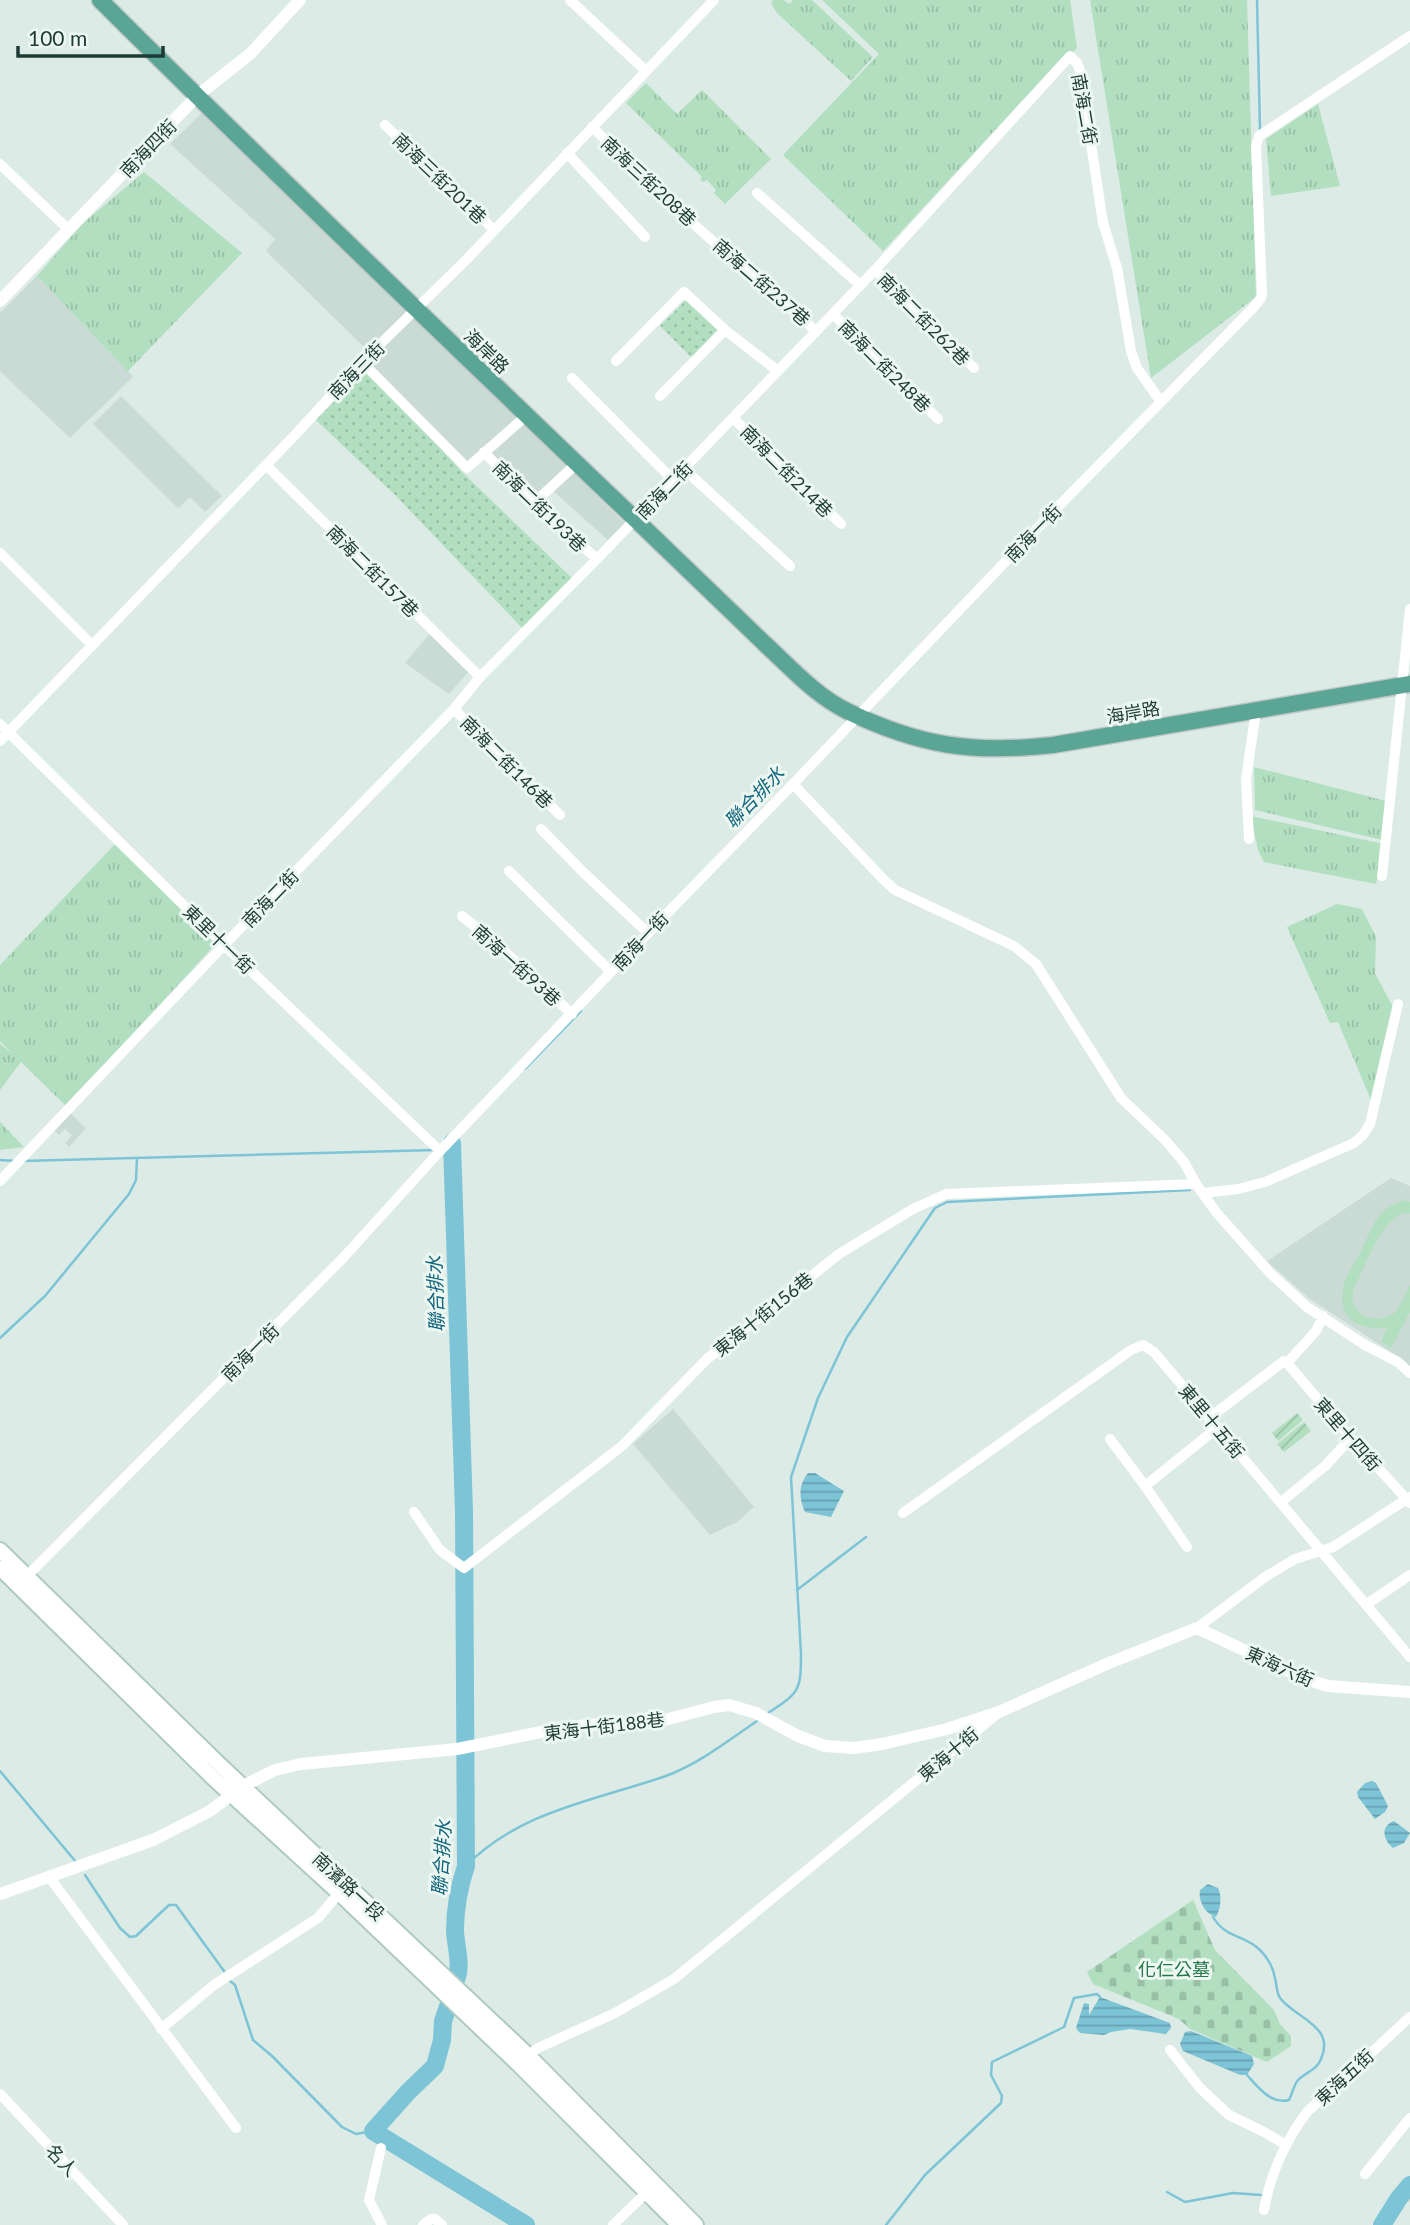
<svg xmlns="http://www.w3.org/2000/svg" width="1410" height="2225" viewBox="0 0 1410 2225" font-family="Lato,'Noto Sans TC',sans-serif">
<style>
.built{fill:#cadad4}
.grass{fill:url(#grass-tufts)}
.cemetery{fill:url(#cemetery-stones)}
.park{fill:url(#park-dots)}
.garden{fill:url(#garden-furrows)}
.pitch{fill:#b2dfc0}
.water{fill:url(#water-rules)}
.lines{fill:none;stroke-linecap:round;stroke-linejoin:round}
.stream{stroke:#7dc4d7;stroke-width:2.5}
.river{stroke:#7dc4d7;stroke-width:18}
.secondary-casing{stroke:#aecbc2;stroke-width:18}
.primary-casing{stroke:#c0c8c6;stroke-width:19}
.minor{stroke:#fff;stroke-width:10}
.tertiary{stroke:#fff;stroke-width:12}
.secondary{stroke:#fff;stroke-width:14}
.primary{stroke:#5ba596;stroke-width:16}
.labels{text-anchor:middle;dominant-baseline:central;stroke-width:6;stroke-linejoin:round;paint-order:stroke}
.street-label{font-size:18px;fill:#1d3b34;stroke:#edf7f2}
.park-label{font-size:18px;fill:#237647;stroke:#edf7f2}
.water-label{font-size:19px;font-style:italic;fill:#11657d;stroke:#edf7f2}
</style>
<defs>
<pattern id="grass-tufts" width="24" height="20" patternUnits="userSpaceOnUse" patternTransform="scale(1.75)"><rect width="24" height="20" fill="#b2dfc0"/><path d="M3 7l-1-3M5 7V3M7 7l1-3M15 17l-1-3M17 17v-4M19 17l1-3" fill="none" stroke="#99c0a6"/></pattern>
<pattern id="cemetery-stones" width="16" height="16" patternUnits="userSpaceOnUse" patternTransform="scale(1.75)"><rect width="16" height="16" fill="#b2dfc0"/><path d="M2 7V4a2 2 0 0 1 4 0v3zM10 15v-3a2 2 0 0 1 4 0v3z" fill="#99c0a6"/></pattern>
<pattern id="park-dots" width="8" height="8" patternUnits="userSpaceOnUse" patternTransform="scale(1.75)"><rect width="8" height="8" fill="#b2dfc0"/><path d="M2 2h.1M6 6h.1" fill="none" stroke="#99c0a6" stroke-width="1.8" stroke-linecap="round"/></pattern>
<pattern id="garden-furrows" width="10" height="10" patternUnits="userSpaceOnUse" patternTransform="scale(1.75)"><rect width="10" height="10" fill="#b2dfc0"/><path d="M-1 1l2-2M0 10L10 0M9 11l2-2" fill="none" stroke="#99c0a6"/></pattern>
<pattern id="water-rules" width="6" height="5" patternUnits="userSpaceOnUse" patternTransform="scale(1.75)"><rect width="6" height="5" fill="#7dc4d7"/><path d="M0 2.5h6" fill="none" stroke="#66a0af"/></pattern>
</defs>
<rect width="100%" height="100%" fill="#dcebe5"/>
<path class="built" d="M207 108 412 306 368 351 266 251 275 239 170 144Z
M37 276 133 377 70 438 0 371V313Z
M416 313 522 416 467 465 365 363Z
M121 396 222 496 205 512 190 497 178 508 93 424Z
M524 421 568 468 534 500 488 451Z
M572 471 625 524 608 540 552 490Z
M432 631 470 670 449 694 405 663Z
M70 1113 86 1128 69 1147 65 1143 72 1135 65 1129 59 1135 54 1130Z
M1391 1178 1410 1186V1370L1400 1358 1310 1299 1267 1261Z
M673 1409 754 1507 737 1522 710 1535 633 1444Z"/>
<path class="grass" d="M773 0H783L790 4 793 0H812L873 57 851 81 777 13 771 3Z
M822 0H1070L1077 48 1018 105 883 251 783 155 879 54Z
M1090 0H1247L1256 297 1151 378Z
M646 83 677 114 702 90 771 159 725 204 714 193 716 190 707 180 703 182 700 179 702 177 626 103Z
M1318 104 1340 186 1271 196 1266 139Z
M144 172 242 253 128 371 133 377 37 276 82 224Z
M1254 767 1386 801 1382 840 1255 810Z
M1251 816 1384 844 1376 884 1264 862 1258 850Z
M116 843 222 937 66 1106 21 1062 0 1090V1044L11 1052 0 1041V965Z
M1337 904 1362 909 1376 937 1375 973 1394 1009 1371 1100 1338 1022 1330 1023 1287 927Z
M0 1122 24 1147 0 1150Z"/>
<path class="cemetery" d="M1193 1900 1215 1950 1274 2010 1280 2024 1291 2036V2046L1267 2062 1190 2029 1179 2019 1093 1984 1087 1972Z"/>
<path class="park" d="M686 300 719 328 692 358 660 326Z
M368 368 464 474 575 581 525 631 396 496 316 420Z"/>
<path class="garden" d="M1297 1413 1303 1420 1278 1441 1272 1433Z
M1304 1422 1311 1431 1284 1452 1277 1444Z"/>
<path class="pitch" d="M1403 1200 1410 1202V1213C1385 1209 1363 1271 1353 1291 1353 1293 1352 1301 1353 1303 1358 1320 1385 1324 1396 1311 1402 1303 1406 1293 1410 1285V1312L1391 1348 1381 1342 1387 1328C1361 1331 1337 1320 1343 1289 1345 1276 1356 1261 1362 1249 1368 1238 1372 1224 1380 1215 1386 1207 1395 1204 1403 1200Z"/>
<path class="water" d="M808 1473H815L844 1491 831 1517 805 1512C799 1499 798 1485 808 1473Z
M1372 1781 1376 1783 1388 1806 1385 1812 1375 1819 1358 1797 1357 1792 1365 1783Z
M1394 1821 1410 1833 1404 1843 1393 1848C1383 1840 1380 1826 1394 1821Z
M1208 1884 1218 1888C1222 1896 1221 1908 1216 1917 1205 1914 1198 1901 1200 1890Z
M1100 1997 1170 2023 1171 2028 1166 2034 1130 2029 1111 2032 1104 2035 1080 2033 1076 2028 1084 2003 1089 2004V2015Z
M1191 2031 1252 2056 1254 2064 1247 2075H1240L1183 2051 1180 2044 1185 2032Z"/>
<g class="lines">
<path class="stream" d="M1257 0 1260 130
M525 1069 581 1011
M0 1160 16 1161
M22 1161 435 1150
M0 1338 45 1296 129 1194 136 1180 137 1158
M797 1590 866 1537
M768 1713C799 1693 801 1691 801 1654L791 1477 818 1398 847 1337 935 1208 947 1202 1190 1190
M0 1771 76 1862
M466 1866C518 1812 595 1800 663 1777 698 1765 730 1739 760 1719
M85 1875 120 1928 130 1937 136 1936 169 1905H176L224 1971
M1213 1917C1225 1938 1245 1935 1260 1950 1268 1958 1273 1967 1275 1978 1277 1985 1276 1992 1280 1998 1295 2018 1336 2026 1321 2059 1317 2070 1306 2072 1298 2080 1294 2085 1292 2094 1289 2100 1271 2105 1258 2087 1247 2075
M230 1981 235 1985 253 2040 272 2056 342 2127 356 2134 373 2131
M1167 2192 1185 2202 1233 2193 1261 2195
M886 2225 925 2175 1001 2103 1002 2096 991 2075 992 2062 1064 2027 1074 1998 1097 1994 1100 1997"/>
<path class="river" d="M452 1143 464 1512 466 1866C459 1887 455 1909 455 1931 456 1948 462 1965 456 1980
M453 1992 443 2021 442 2040 435 2066 408 2092 373 2131 526 2225
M1382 2225 1399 2198 1410 2185"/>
<defs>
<path id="secondary" d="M0 1550 218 1763 528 2055 696 2225
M0 1568 212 1777 339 1893 518 2064 679 2225"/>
<path id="primary" d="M100 0C276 175 455 347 634 518 678 560 721 602 765 644 790 667 816 696 847 711 919 746 973 754 1053 745L1410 684"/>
</defs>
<use href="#secondary" class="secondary-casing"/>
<use href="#primary" class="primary-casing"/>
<path class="minor" d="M570 0 646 71
M385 125 494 230
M592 127 699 229 816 331
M567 153 645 237
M0 164 69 230
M757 193 860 285
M875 270 974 368
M833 314 938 419
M616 361 684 292 725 330 778 371
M362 362 467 468 526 416
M572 378 673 480
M660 396 725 330
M733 418 841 524
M484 452 534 503 597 559
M266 465 480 677
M684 469 790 566
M534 503 576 464
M0 553 92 645
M454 709 560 815
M0 724 224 945 440 1151
M0 741 295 435 362 362 466 260 714 0
M793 784 884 880 895 890 1014 946 1036 964 1121 1098 1164 1139 1184 1162 1196 1184 1216 1212 1270 1273 1307 1307 1365 1345 1398 1362 1410 1373
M541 829 584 873 648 933
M1249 839 1246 779 1256 711
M509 871 611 972
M1382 876 1410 609
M462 916 499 946 572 1014
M0 1181 224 945 454 709 480 677 597 559 875 270 1070 56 1077 63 1080 71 1103 223 1117 268 1131 351 1137 368 1161 402
M1203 1193 1238 1189 1265 1182 1354 1143 1363 1135 1370 1124 1398 1004
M1287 1363 1351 1438 1410 1503
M1287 1363 1316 1331 1323 1316
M1209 1418 1284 1361 1287 1363
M1110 1439 1145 1486 1217 1428
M1145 1486 1187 1547
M1281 1502 1325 1466 1351 1438
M414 1512 440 1550 464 1568 622 1446 707 1359 839 1254 913 1209 946 1194 1196 1184
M903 1513 1131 1350 1143 1345 1154 1352 1410 1657
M23 1580 343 1258 440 1151 648 933 793 784 1048 517 1252 309 1261 298 1262 294 1256 146 1259 136 1410 36
M1367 1604 1410 1575
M1197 1628 1265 1577 1295 1559 1333 1547 1410 1497
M50 1878 236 2128
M161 2029 214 1985 318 1918 339 1893
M1170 2050 1200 2088 1229 2115 1264 2132 1286 2145
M524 2059 538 2048 615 2013 674 1979 996 1715
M0 2094 123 2225
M381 2148 369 2200 382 2225
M1365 2174 1410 2118
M1264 2210C1270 2175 1286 2140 1307 2112L1410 2017
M423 2225 431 2219H435L442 2225
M613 2225 649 2190"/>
<path class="tertiary" d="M0 301 197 96 250 54 300 0
M0 1894 153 1840 210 1811 243 1786 275 1770 301 1764 457 1749 566 1727 614 1723H653L714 1707 729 1705 756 1713 798 1736 825 1746 854 1748 882 1744 947 1729 999 1712 1109 1663 1197 1628 1308 1680 1328 1686 1410 1692"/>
<use href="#secondary" class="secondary"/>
<use href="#primary" class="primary"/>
</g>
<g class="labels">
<g class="street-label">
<text transform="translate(1085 109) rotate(80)">南海二街</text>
<text transform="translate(148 148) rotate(-46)">南海四街</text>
<text transform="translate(440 178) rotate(44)">南海三街201巷</text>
<text transform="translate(649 181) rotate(43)">南海三街208巷</text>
<text transform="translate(762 282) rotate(41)">南海二街237巷</text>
<text transform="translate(924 319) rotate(45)">南海二街262巷</text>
<text transform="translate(487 351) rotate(44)">海岸路</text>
<text transform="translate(885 366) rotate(45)">南海二街248巷</text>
<text transform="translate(356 370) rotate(-46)">南海三街</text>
<text transform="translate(787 471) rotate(45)">南海二街214巷</text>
<text transform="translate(664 490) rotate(-46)">南海二街</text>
<text transform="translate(540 506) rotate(44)">南海二街193巷</text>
<text transform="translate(1033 533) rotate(-46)">南海一街</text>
<text transform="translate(373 571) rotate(45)">南海二街157巷</text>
<text transform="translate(1133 712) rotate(-10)">海岸路</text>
<text transform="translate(507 762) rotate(45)">南海二街146巷</text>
<text transform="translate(270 898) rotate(-46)">南海二街</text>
<text transform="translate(219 939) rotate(44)">東里十一街</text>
<text transform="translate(640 941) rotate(-47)">南海一街</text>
<text transform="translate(517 965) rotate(42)">南海一街93巷</text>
<text transform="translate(763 1314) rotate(-39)">東海十街156巷</text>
<text transform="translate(250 1352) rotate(-45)">南海一街</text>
<text transform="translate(1212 1421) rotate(50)">東里十五街</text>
<text transform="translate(1348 1434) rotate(49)">東里十四街</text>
<text transform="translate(1280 1666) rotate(24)">東海六街</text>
<text transform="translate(604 1726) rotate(-7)">東海十街188巷</text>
<text transform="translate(948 1754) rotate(-40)">東海十街</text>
<text transform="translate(349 1886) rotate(43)">南濱路一段</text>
<text transform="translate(1344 2077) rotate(-43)">東海五街</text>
<text transform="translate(62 2160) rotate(47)">名人</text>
</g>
<g class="park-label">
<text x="1174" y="1969">化仁公墓</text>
</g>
<g class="water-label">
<text transform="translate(754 797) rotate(-46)">聯合排水</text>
<text transform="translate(435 1294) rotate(-92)">聯合排水</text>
<text transform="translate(441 1858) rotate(-86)">聯合排水</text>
</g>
</g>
<path d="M18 46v10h145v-10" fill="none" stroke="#1d3b34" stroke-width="3.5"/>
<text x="28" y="46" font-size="21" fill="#1d3b34" stroke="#edf7f2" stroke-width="5" paint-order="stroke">100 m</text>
</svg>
